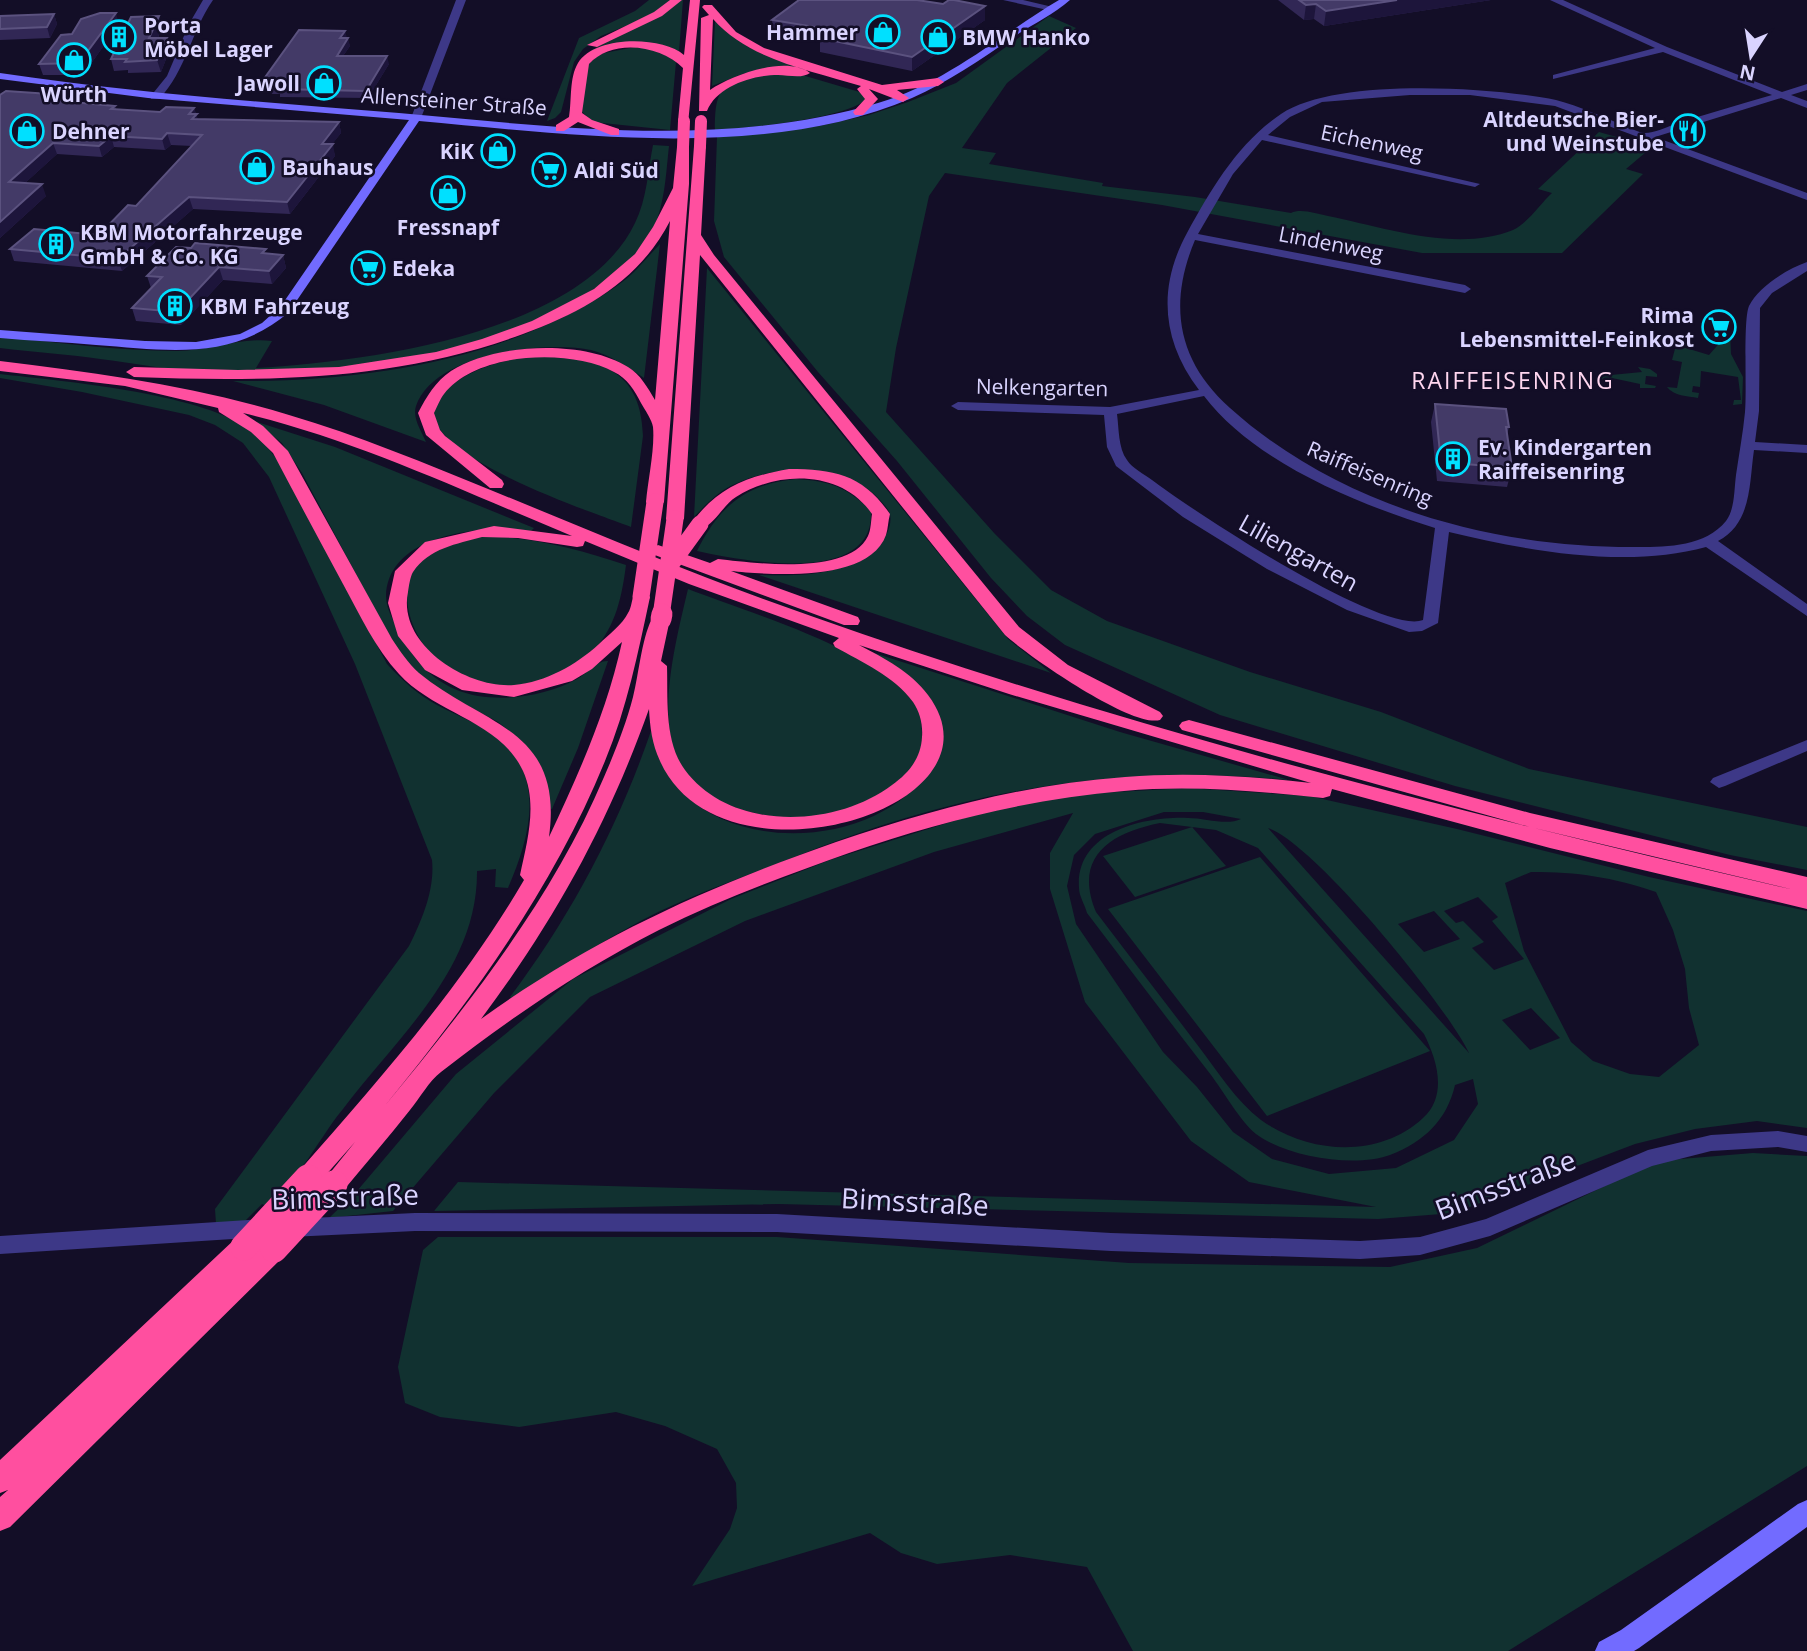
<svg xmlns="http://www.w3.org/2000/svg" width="1807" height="1651" viewBox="0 0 1807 1651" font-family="'Open Sans',sans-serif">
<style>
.green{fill:#113130;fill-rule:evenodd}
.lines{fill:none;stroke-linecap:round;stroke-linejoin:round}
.street{fill:#3d3887;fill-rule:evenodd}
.secondary{fill:#726bff;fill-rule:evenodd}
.highway{fill:#ff4f9f;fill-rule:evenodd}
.highway-bridge-far3{stroke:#ff4f9f;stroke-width:12}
.highway-bridge-far2{stroke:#ff4f9f;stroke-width:17}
.highway-bridge-far1{stroke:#ff4f9f;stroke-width:21}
.highway-bridge{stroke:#ff4f9f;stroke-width:27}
.wall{fill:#312755}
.shaded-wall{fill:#1d153b}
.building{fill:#433a67;stroke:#5b527f;stroke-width:2}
.labels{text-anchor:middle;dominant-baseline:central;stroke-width:5;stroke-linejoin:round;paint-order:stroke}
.far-poi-label{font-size:21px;font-weight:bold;fill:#dad4ff;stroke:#130e27;text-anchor:start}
.far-street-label{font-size:21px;fill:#dad4ff;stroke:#130e27}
.far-quarter-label{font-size:23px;letter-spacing:2px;fill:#ffd6ef;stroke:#130e27}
.street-label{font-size:24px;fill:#dad4ff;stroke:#130e27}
.near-street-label{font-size:28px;fill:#dad4ff;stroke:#130e27}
</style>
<rect width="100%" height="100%" fill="#130e27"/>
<path class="green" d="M649 0H672L648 17 601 36 583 49 574 62 561 112 555 118 547 121 579 38 635 11Z
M680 0H683L679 52 648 43 590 51Z
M1049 16 1076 28 1007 83 962 148 996 153 989 164 1103 183 1102 186 1195 197 1291 213C1301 208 1317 214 1328 216 1383 227 1457 253 1513 230 1528 223 1540 204 1552 193L1538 189 1599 132 1652 147 1626 169 1643 174 1562 253H1422L1162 205 945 173 929 196 896 348 886 412 995 534 1051 590 1107 621 1250 672 1381 712 1529 769 1807 827V870L1730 855 1455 786 1220 715 1065 645 1027 616 991 578 897 461 818 372 724 257 714 221 717 137 820 126 869 115 908 102 956 83Z
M715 21 748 47 805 68 801 71 745 73 712 86Z
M635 47 660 50 676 62 670 130 593 122 582 112 586 67 599 54Z
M764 74 802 75 863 93 866 100C842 119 748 128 715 130 715 85 722 85 764 74Z
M653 145 669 146C666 173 665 204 653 229 635 264 596 290 562 307 454 364 315 377 195 371 163 369 132 363 100 359 67 354 33 352 0 348V337C58 342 118 351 177 351 210 351 240 337 272 341L256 368C365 362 582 334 635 223 647 199 648 170 653 145Z
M660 244 644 378C627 367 611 355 591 350 546 340 434 353 416 406 412 418 422 432 426 442L324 405 233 381C351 382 476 365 581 308 599 298 619 286 634 272 643 263 651 253 660 244Z
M707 268 1008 639 1051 673 759 575C801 576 848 577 880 543 887 536 892 525 890 514 888 508 882 502 877 497 843 463 777 464 735 484 718 491 707 504 694 517Z
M1730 331 1731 354 1743 377 1742 404 1733 405 1734 400H1741L1738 377 1701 371 1700 387 1693 386 1692 392 1699 393 1698 398C1687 396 1674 396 1667 387L1677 388 1682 362 1672 360 1676 345 1709 355Z
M528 356C589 358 641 361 643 436L631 527C599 514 389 447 442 394 467 369 495 363 528 356Z
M1638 367 1650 369 1657 374V377L1646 376 1645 384 1656 386 1655 388H1640V384L1612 378 1610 383 1600 378V372L1607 370 1611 375 1642 372Z
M0 374C62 381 198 393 247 428 264 441 275 456 286 473L387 664C402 680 417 694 437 705 456 715 477 723 494 735 548 775 530 837 508 888L495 887 496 869 477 871C478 969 397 1037 343 1109 328 1127 317 1147 303 1166 292 1180 278 1193 266 1206L262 1204 239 1227 216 1224 215 1209 409 946C422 920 435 889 432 860L355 664 269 477 243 443 215 425 189 415 82 392 0 378Z
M254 421 335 447 534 528 531 531C485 524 388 533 386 596 386 611 397 627 404 640 419 670 445 690 478 696 510 701 548 695 577 679 586 674 597 660 608 661L578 748 552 809 547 808 538 767 522 741 498 722 431 686 404 664 302 473 282 443Z
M796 479C830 481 847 487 871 511 875 588 739 560 697 551 719 506 746 484 796 479Z
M481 536C532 537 578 549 626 565 622 596 616 625 595 649 568 680 495 699 458 677 429 659 407 628 407 595 407 583 405 574 414 565 430 547 458 543 481 536Z
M688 589C749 613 880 650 916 706 921 714 922 726 922 736 923 764 904 781 882 793 873 798 863 804 854 808 798 830 695 816 674 751 659 704 677 636 688 589Z
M868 651 1120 732 1289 780C1110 763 957 792 792 858 736 880 678 899 626 929 587 950 551 975 514 999L510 997C571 916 618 827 651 731 660 755 667 779 686 796 752 856 886 842 933 765 944 747 945 723 934 704 921 681 889 666 868 651Z
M1187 788 1309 796 1457 829 1649 877 1807 911V1128L1757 1121 1695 1129 1635 1144 1454 1213 1378 1219 779 1204 434 1211 458 1182 1376 1207 1249 1182 1191 1141 1085 1002 1050 889V853L1073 813 934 852 745 921 590 997 494 1093 393 1211 329 1218 357 1191 456 1074 573 979 731 899 830 860 1001 806 1081 794ZM1164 812H1203L1241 819C1227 826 1205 818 1188 818 1146 816 1075 831 1079 888 1079 896 1085 905 1087 913 1128 967 1169 1021 1211 1075 1223 1091 1241 1122 1256 1134 1287 1157 1354 1168 1390 1155 1424 1142 1447 1120 1455 1085L1473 1079 1478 1104 1454 1140 1396 1168 1329 1174 1272 1159 1233 1132 1197 1087 1163 1052 1076 924 1067 886 1074 855 1095 834ZM1160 823 1216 830 1258 848 1424 1034C1437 1060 1448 1095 1423 1118 1379 1159 1309 1154 1261 1120 1236 1101 1218 1072 1199 1047 1165 1002 1130 957 1096 912 1073 857 1110 833 1160 823ZM1268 828C1315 844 1446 1005 1469 1053ZM1531 872C1579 872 1611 877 1656 892L1673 930 1685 969 1689 1008 1699 1045 1659 1077 1630 1074 1593 1061 1571 1042 1524 951 1505 883ZM1478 897 1498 917 1492 921 1524 959 1494 970 1472 948 1484 942 1463 921 1456 923 1444 911ZM1434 911 1460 939 1424 952 1398 924ZM1531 1008 1560 1038 1530 1050 1502 1020Z
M1192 827 1226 866 1135 897 1103 856Z
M1260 857 1430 1051 1267 1116 1108 909Z
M1753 1153 1807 1156V1466L1508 1651H1133L1087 1567 1010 1555 937 1564 901 1553 870 1533 692 1586 730 1529 737 1508 736 1483 717 1449 665 1426 616 1412 519 1427 440 1417 405 1403 398 1367 423 1250 438 1237H777L1129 1263 1390 1267 1477 1248 1656 1161Z"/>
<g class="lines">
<path class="street" d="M203 0H213C191 32 186 71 159 99H151L150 97 167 76 189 24Z
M456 0H466L421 118 412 120 411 118Z
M1003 0H1023L1057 8 1052 11Z
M1550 0H1563L1667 47 1782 92 1807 84V90L1791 95 1807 101V108L1781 98 1655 137 1807 193V200L1555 106 1470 95H1410L1322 102 1290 117 1268 135 1480 184 1475 187 1262 140 1233 174 1198 234 1465 285 1471 289 1465 293 1195 240C1168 304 1177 361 1230 408 1338 505 1489 547 1632 547 1663 547 1704 548 1726 521 1735 509 1734 490 1736 475 1739 454 1743 433 1745 412 1747 391 1743 320 1749 306 1758 287 1787 269 1807 262V271L1772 293 1760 308 1759 411 1755 442 1807 445V453L1754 450C1749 484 1752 523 1718 541L1807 604V616L1706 547C1627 569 1527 551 1449 532L1438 623 1422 631 1409 632 1347 610 1267 569 1183 517 1116 466 1107 447 1104 415 958 410 951 406 958 402 1110 407 1199 390C1161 340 1158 286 1187 233 1211 189 1238 143 1281 114 1335 77 1492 87 1556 100 1579 106 1603 117 1625 126 1631 128 1639 133 1645 133 1654 133 1667 127 1675 124 1707 114 1740 104 1772 95L1663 52 1553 79V75L1655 48ZM1204 396C1255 463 1358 504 1435 528L1423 620C1382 636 1190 509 1152 480 1144 474 1132 468 1127 460 1118 448 1119 428 1117 414Z
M1807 740V751L1725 786 1719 788 1710 782 1713 778Z
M1778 1131 1807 1136V1152L1778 1147 1711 1151 1652 1166 1490 1236 1420 1255 1360 1259 1111 1251 777 1232 415 1231 290 1237 282 1234 279 1228 282 1222 290 1219 415 1213 777 1214 1111 1233 1360 1241 1420 1237 1486 1219 1648 1150 1711 1135Z
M262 1219 270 1222 273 1228 270 1234 262 1237 0 1254V1236Z"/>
<path class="secondary" d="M1059 0H1070C1053 15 1031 25 1012 38 980 60 948 82 912 98 766 161 574 135 419 121L289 312C231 362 167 350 96 345 64 342 32 341 0 338V330L145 341 196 342 240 334 262 323 281 306 409 120 148 98 0 79V73C132 93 265 102 399 113 558 127 722 149 878 103 945 84 1000 35 1059 0Z
M1807 1500V1527L1639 1648 1634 1651H1595L1599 1642 1621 1630 1798 1504Z"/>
<path class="highway" d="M670 0H682L662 16 597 47 587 45 654 12Z
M690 0H700L688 124 684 125 678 121 683 68C661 45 612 38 589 64L582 113 592 120 619 129V135H611L578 122 564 131H556V125L569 117C572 100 569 78 578 63 595 35 662 36 684 55Z
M704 5H712L736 32 764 48 882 85 938 78 944 82 938 86 897 90 909 98 903 102 869 89 878 99 863 115H855L853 112 865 99 857 89 861 86C810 70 749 60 713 19L710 90C732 75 786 55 810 73 802 79 788 75 778 75 753 75 717 86 707 111H699L701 18 709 15 702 7Z
M700 142 706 146 701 235 714 255 1019 627 1068 665 1160 712 1163 716 1160 720C1132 728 1028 656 1005 635L700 255 684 519 675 524 669 523 666 519 694 146Z
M683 143 689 147V184L664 502 661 506H649L646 502C648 480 655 448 653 427 652 420 645 410 641 403 635 391 627 378 614 372 570 348 476 352 444 394 440 399 437 407 434 413L440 430 445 436 502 480 504 484 502 488H490L426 435 418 413C427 396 435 382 451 371 494 343 584 339 628 367 640 374 648 388 655 400L670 221C639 281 585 311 523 334 397 381 266 382 134 377L126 372 134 367 238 370 339 367 436 352 482 339 532 321 594 289 635 254 653 227 673 188 677 147Z
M0 361C97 373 195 386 289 415 358 435 426 464 493 491 599 534 703 579 811 616 1136 731 1472 816 1807 893V909L1550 848 1332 789 1330 796 1323 798C1257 791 1191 785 1124 791 1030 799 938 822 849 853 785 876 721 899 659 930 582 969 509 1019 441 1072 429 1081 420 1098 410 1110 388 1138 365 1164 343 1191L334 1194 325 1191 321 1184 355 1142 317 1185 308 1188 299 1185 295 1178 299 1171C380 1079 462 986 524 880L520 875C527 842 538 804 523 771 500 721 434 713 399 674 375 648 360 615 343 584 320 541 296 497 273 453L251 432 219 412 218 408 125 386 0 371ZM243 413C357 440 465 492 572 536L494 526 425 542 395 571 388 603 398 636 425 670 462 690 514 697 572 681 592 669 622 642C607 711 579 773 549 837 564 728 483 726 419 673 408 663 400 651 392 639L288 451 263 426ZM482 537 518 538 577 547 583 546 585 541 689 584 839 638 833 643 835 647C862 662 894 676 913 702 920 712 923 725 922 737 921 758 909 773 892 785 835 828 731 832 685 770 664 742 668 698 667 666L661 661 670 619 668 615H654C642 634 639 674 633 697 626 724 615 752 604 777 552 900 467 1006 383 1108 470 1002 553 889 605 761 627 708 638 653 650 597L647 593H635C631 600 632 607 628 613 623 624 608 635 599 644 576 665 546 682 514 685 468 689 397 645 408 592 409 586 410 577 413 572 429 548 457 544 482 537ZM859 645 1009 694 1311 783C1249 776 1187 772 1125 777 1026 784 930 810 836 842 707 887 593 938 481 1019 555 920 608 824 649 709 650 727 652 744 660 761 720 896 1014 809 928 695 911 672 884 658 859 645Z
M789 469C835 469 863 475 890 514 888 521 888 529 886 535 869 583 770 575 731 571L858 617 860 621 858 625H844L652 554 649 550 658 545 710 563 718 559C754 563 849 576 868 536 871 530 871 520 872 514 842 470 778 470 736 497 723 505 714 526 700 529L691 524C716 488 748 476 789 469Z
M1189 720 1530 813 1807 877V893L1530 827 1182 730 1179 726 1182 722Z
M244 1236 253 1239 256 1250C265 1241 270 1237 283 1241L287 1249 283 1257 10 1527 0 1531V1497L8 1490 0 1493V1460L235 1239Z"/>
<path class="highway-bridge-far3" d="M700 146 701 121
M683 147 684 121"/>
<path class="highway-bridge-far2" d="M671 564 700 524
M641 597 655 502
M661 616 675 519"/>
<path class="highway-bridge-far1" d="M661 619 662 614"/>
<path class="highway-bridge" d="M244 1247 308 1178
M274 1249 334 1184"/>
</g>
<path class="wall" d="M1278 0H1491L1324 26 1314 19 1304 20Z
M54 14 57 24 50 38 0 40V16Z
M772 20H985L912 71 820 52V41L773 33Z
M119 24 83 75H43L39 64Z
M162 27 158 38 170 49 161 72 128 73V70L114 71 111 59Z
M347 38 350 46 343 56 389 64 368 98 280 97V94H272L271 91H262L261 83Z
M0 95 115 106 116 109 160 112 194 108 198 120 339 122 341 133 332 144 335 156 290 214 193 209 122 271 14 261 10 249 99 235 136 206 192 146 171 145 165 150 114 147 102 157 57 154 25 183 46 196 0 238Z
M267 254 283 255 286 268 272 284 223 280 181 325 136 321 132 308 151 288 147 276Z
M1435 404 1509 427 1507 435 1512 468 1507 487 1437 481 1431 422Z"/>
<path class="shaded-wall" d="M1397 0H1491L1324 26 1326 11Z
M1316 4 1314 19 1304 20 1306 5Z
M985 6V20L912 71V57Z
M116 13 119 24 83 75 79 63Z
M54 14 57 24 50 38 47 27Z
M159 16 162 27 153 50 149 38Z
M345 31 347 38H340Z
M167 38 170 49 161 72 157 60Z
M348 38 350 46 338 63 337 56Z
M387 56 389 64 368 98 366 91Z
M80 96 83 107 72 102Z
M194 108 200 126 195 131 189 114Z
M339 122 341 133 324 155 322 144Z
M167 133 171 145 165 150 162 139Z
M111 136 114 147 102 157 99 146Z
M53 143 57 154 13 194 9 182Z
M333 144 335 156 290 214 287 202Z
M42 184 46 196 0 238V222Z
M189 197 193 209 122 271 118 259Z
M283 255 286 268 272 284 269 271Z
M219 267 223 280 181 325 177 312Z"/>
<path class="building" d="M799 0H917L943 4 949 0H954L985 6 912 57 820 38 833 30 772 20Z
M1299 0H1397L1326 11 1316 4 1306 5Z
M100 13H116L79 63 39 64 61 35 72 34 81 19Z
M54 14 47 27 0 29V16Z
M159 16 149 38H167L157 60 125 62 127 59H111L131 17Z
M299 30 345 31 340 38H348L337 56H387L366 91 279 89 280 86H270L273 83H261Z
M6 91 80 96 72 102 115 106 111 109 160 112 166 107 194 108 189 114H197L192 119 339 122 322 144H333L287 202 189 197 118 259 10 249 34 229 99 235 128 205 136 206 202 135 167 133 162 139 111 136 99 146 53 143 9 182 42 184 0 222V95Z
M195 243 266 249 262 253 283 255 269 271 219 267 177 312 132 308 162 277 147 276 176 247 191 248Z
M1435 404 1506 409 1509 427H1506L1512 468 1441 462Z"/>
<defs>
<symbol id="shop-ring" viewBox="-11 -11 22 22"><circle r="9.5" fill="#130e27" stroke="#00e0ff" stroke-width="1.5"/><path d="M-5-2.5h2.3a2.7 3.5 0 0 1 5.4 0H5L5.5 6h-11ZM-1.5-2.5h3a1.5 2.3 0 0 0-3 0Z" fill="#00e0ff"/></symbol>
<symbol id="building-ring" viewBox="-11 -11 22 22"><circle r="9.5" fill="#130e27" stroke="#00e0ff" stroke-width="1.5"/><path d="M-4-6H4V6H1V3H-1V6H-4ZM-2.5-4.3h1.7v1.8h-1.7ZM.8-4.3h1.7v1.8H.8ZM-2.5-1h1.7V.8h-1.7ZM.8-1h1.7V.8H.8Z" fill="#00e0ff"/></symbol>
<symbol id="restaurant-ring" viewBox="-11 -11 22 22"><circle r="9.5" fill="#130e27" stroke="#00e0ff" stroke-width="1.5"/><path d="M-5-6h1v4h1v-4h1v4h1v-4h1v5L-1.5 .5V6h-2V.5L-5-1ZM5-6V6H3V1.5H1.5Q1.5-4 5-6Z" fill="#00e0ff"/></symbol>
<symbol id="supermarket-ring" viewBox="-11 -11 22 22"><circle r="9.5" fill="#130e27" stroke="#00e0ff" stroke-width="1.5"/><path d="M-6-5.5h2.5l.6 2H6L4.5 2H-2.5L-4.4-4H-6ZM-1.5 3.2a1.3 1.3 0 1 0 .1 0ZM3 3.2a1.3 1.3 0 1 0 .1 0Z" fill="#00e0ff"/></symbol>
</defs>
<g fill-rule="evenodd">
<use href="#shop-ring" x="864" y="13" width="38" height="38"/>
<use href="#building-ring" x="100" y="18" width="38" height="38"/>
<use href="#shop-ring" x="919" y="18" width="38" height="38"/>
<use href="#shop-ring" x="55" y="41" width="38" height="38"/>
<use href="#shop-ring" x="305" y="64" width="38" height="38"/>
<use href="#shop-ring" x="8" y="112" width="38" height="38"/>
<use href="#restaurant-ring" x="1669" y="112" width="38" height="38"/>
<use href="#shop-ring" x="479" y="132" width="38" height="38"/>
<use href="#shop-ring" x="238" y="148" width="38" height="38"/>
<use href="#supermarket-ring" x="530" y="151" width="38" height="38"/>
<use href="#shop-ring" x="429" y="174" width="38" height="38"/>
<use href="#building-ring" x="37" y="225" width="38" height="38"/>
<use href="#supermarket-ring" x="349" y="249" width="38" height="38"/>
<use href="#building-ring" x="156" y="287" width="38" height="38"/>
<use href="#supermarket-ring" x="1700" y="308" width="38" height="38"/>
<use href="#building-ring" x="1434" y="440" width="38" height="38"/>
</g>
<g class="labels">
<g class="far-poi-label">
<text x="144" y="25">Porta<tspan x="144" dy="24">Möbel Lager</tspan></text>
<text x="858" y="32" text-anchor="end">Hammer</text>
<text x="962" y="37">BMW Hanko</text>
<text x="300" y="83" text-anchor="end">Jawoll</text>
<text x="74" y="94" text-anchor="middle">Würth</text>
<text x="1664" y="119" text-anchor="end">Altdeutsche Bier-<tspan x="1664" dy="24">und Weinstube</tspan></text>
<text x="52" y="131">Dehner</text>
<text x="474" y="151" text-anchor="end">KiK</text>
<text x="282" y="167">Bauhaus</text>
<text x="574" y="170">Aldi Süd</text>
<text x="448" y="227" text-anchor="middle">Fressnapf</text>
<text x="80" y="232">KBM Motorfahrzeuge<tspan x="80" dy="24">GmbH &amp; Co. KG</tspan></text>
<text x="392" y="268">Edeka</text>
<text x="200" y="306">KBM Fahrzeug</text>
<text x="1694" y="315" text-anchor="end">Rima<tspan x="1694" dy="24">Lebensmittel-Feinkost</tspan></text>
<text x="1478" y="447">Ev. Kindergarten<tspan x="1478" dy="24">Raiffeisenring</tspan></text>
</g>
<g class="far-street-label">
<text transform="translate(454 101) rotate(4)">Allensteiner Straße</text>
<text transform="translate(1372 142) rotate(12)">Eichenweg</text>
<text transform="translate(1331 243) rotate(11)">Lindenweg</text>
<text transform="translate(1042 387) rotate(1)">Nelkengarten</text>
<text transform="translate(1370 473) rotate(23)">Raiffeisenring</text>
</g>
<g class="far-quarter-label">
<text x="1513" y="380">RAIFFEISENRING</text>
</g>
<g class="street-label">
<text transform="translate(1299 552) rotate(29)">Liliengarten</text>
</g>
<g class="near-street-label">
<text transform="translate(1505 1184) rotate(-21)">Bimsstraße</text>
<text transform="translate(345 1196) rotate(-2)">Bimsstraße</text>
<text transform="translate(915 1201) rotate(3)">Bimsstraße</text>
</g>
</g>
<g transform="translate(1751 56) rotate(192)" stroke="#130e27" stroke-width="5" paint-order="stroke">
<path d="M0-5L12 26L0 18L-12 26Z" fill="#dad4ff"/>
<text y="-10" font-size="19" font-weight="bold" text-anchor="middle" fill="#dad4ff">N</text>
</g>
</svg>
